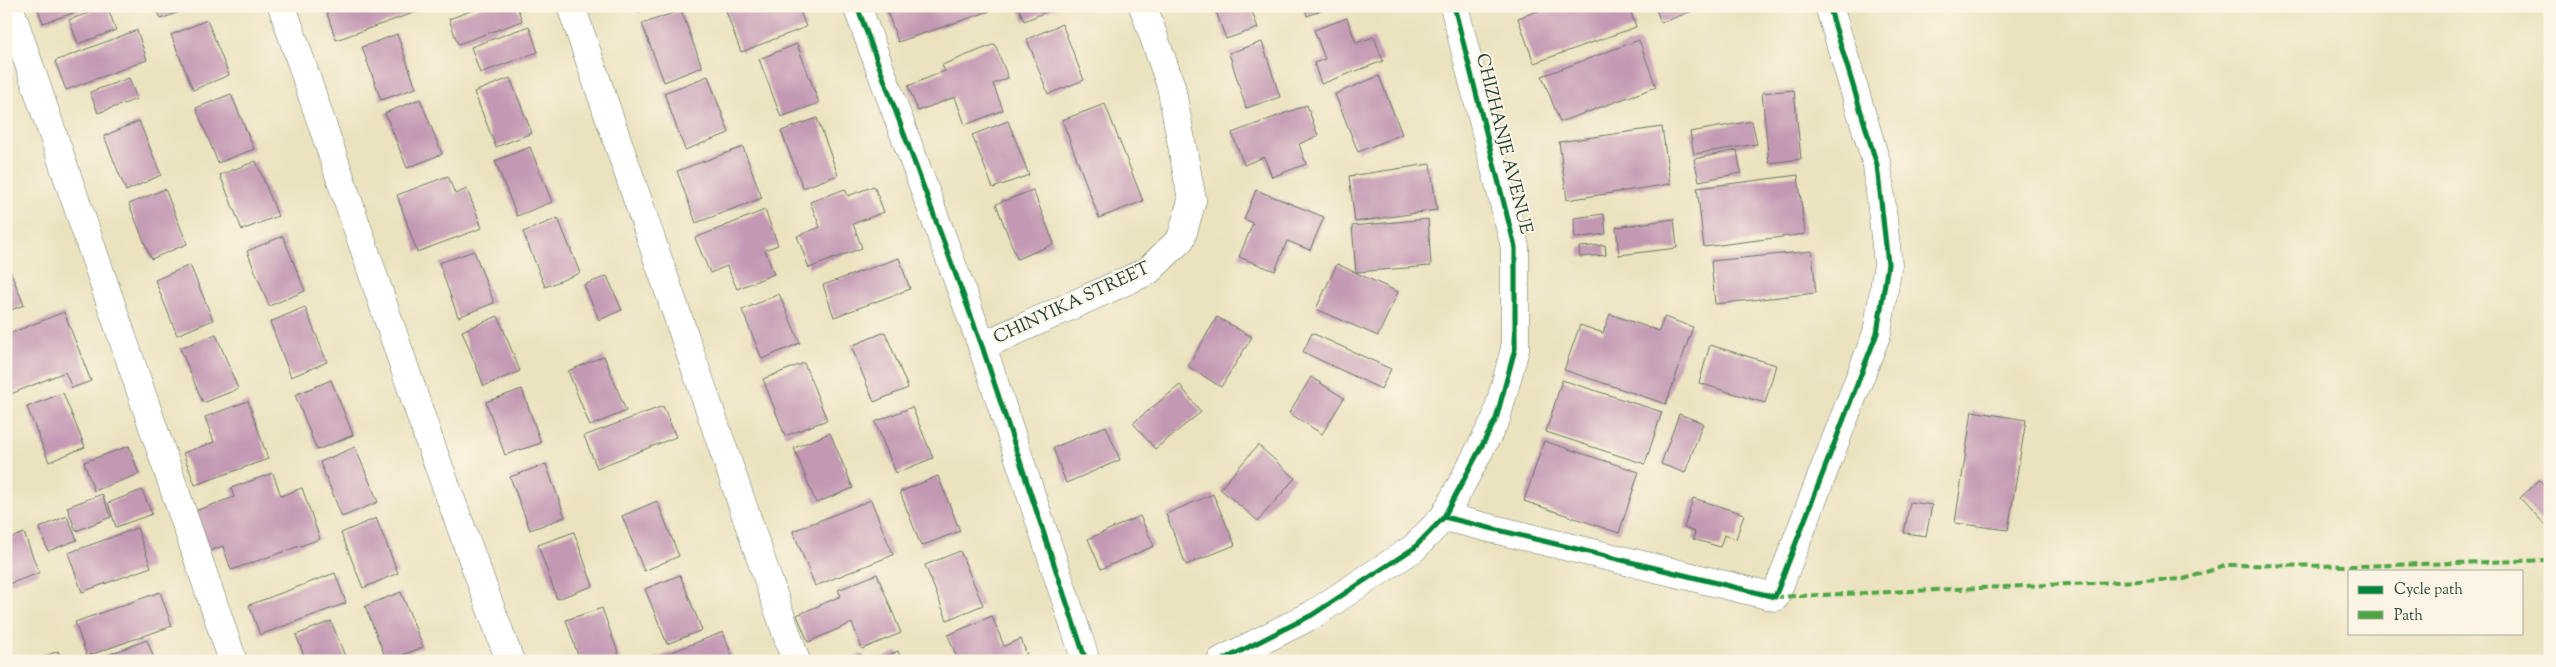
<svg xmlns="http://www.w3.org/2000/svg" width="2556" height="667" viewBox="0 0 2556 667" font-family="'Sorts Mill Goudy',serif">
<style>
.building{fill:#c398b3}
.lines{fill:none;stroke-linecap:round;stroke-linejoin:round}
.minor-casing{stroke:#667765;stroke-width:29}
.minor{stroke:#fff;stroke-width:28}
.quiet{stroke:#4fa644;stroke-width:4;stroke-dasharray:8 4;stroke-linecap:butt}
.cycleway-casing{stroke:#fcf5e5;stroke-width:8}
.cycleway{stroke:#00873e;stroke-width:5}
.labels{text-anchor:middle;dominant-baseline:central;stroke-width:4;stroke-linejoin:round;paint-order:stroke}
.street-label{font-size:18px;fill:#1f3d34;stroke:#fcf5e5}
</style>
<rect width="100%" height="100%" fill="#fcf5e5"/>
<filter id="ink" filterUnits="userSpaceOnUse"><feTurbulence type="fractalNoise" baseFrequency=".02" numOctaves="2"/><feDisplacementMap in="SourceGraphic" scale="10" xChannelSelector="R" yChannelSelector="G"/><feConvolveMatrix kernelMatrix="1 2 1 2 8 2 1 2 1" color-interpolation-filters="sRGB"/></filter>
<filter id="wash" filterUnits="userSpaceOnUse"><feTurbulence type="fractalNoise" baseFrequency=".0096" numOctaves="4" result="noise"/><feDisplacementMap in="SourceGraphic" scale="20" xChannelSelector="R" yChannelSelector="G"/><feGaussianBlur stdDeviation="1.12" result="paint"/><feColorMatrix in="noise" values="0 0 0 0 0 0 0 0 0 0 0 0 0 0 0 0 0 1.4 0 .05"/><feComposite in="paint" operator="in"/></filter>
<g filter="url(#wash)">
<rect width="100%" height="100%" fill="#ebe2bf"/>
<g id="blocks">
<path class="building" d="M37 6H91V7L43 23Z
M107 6 116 30 78 44 69 20Z
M156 6H194L161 19Z
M414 6 416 12 336 40 325 7Z
M484 6H517L522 21 458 44 449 19Z
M637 6H653L639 12Z
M724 6H798L806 27 741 52Z
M899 6H991L993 10 898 42 887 11Z
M1018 6H1061L1024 21Z
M1214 6H1250L1258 28 1226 39Z
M1304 6H1332L1307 16Z
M1552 6H1629L1636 27 1534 63 1518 18Z
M1655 6H1705L1661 23Z
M681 10 702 67 664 82 642 24Z
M1347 18 1356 43 1374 37 1383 61 1321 84 1314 63 1325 59 1314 30Z
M207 20 229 75 193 90 171 35Z
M1062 24 1084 80 1048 94 1027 39Z
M529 26 538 52 480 73 471 47Z
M137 30 147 60 66 90 55 61Z
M397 34 416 88 381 100 362 47Z
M1639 40 1656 87 1560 122 1542 76Z
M1262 42 1280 97 1246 108 1229 53Z
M797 44 819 103 781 117 759 59Z
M995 44 1008 78 993 84 1003 110 965 125 955 97 918 111 908 86 945 71 942 65Z
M708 76 729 133 685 150 664 93Z
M1379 76 1402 134 1358 152 1335 94Z
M129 78 137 99 98 113 90 92Z
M510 78 532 133 496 147 474 92Z
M1794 90 1801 159 1769 163 1762 93Z
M231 94 254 149 218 163 196 108Z
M420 99 442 154 407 168 385 113Z
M1105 104 1143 201 1099 218 1062 120Z
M1307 105 1318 136 1299 144 1306 164 1272 177 1264 157 1244 165 1232 133Z
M817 118 838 175 803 188 781 131Z
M139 121 161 175 126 191 104 136Z
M1008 121 1029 175 993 188 972 135Z
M1752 121 1757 144 1694 154 1690 132Z
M1662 127 1670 184 1567 200 1559 142Z
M530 147 552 202 517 216 495 161Z
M743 147 762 198 696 223 677 171Z
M1737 150 1741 173 1699 181 1694 159Z
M256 161 278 216 242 230 220 175Z
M1430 164 1437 210 1355 222 1349 176Z
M1798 175 1805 234 1704 247 1697 188Z
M448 176 455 194 467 189 482 228 417 252 397 195Z
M874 186 884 212 853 224 862 248 809 268 797 236 820 227 810 202 845 189 848 196Z
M165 189 187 244 151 259 129 204Z
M1033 190 1054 244 1017 259 996 204Z
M1256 190 1324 217 1310 250 1287 241 1275 271 1239 257 1253 223 1244 219Z
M765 210 778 245 765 250 774 274 737 289 727 266 710 273 695 238Z
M1604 214 1606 234 1575 238 1574 218Z
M558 218 580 273 545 287 523 232Z
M1428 219 1431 266 1356 272 1352 226Z
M1674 219 1677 248 1619 255 1616 227Z
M283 236 305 291 269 306 247 251Z
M1605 245 1606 255 1580 257 1579 247Z
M474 251 494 303 458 317 439 263Z
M1812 251 1816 293 1715 304 1711 261Z
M899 258 910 289 834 317 823 285Z
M6 261 24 305 6 312Z
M1337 264 1398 292 1378 336 1316 309Z
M190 265 213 320 177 335 155 280Z
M607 276 622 310 599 320 584 285Z
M779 294 800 343 762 359 742 310Z
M305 307 327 362 291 377 270 322Z
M64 312 91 381 72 388 65 372 6 396V335Z
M1610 314 1659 331 1664 317 1693 327 1666 404 1564 370 1580 325 1603 333Z
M498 316 520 371 484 386 462 331Z
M1217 317 1252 337 1221 387 1188 366Z
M885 332 908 388 874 402 851 346Z
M1312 333 1391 369 1381 389 1303 352Z
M216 334 238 389 203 403 180 348Z
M1710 345 1776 365 1765 403 1699 383Z
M604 356 626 411 590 426 568 371Z
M804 363 827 420 785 436 763 379Z
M1311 377 1344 398 1322 434 1289 413Z
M331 380 353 435 317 450 295 395Z
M1562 380 1662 412 1645 464 1546 432Z
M1180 385 1201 412 1155 449 1133 423Z
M522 389 541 443 505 455 486 402Z
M63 393 85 447 49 462 27 407Z
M248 401 268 459 195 485 183 453 214 442 205 417Z
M663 406 676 437 597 468 584 436Z
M912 407 933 458 896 473 875 422Z
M1972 411 2026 420 2008 530 1955 523Z
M1679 414 1703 423 1685 473 1661 464Z
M1106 426 1120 460 1066 483 1053 448Z
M830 433 853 488 816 503 794 448Z
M1544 441 1639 472 1619 533 1524 501Z
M1258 445 1295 478 1258 521 1220 489Z
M129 446 139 474 94 491 84 462Z
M355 447 378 502 342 517 320 462Z
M546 464 565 517 530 530 510 477Z
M273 473 281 496 302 488 320 539 231 570 223 546 206 552 192 512 234 497 231 488Z
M938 476 960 531 921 546 900 492Z
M2539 480 2550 492 2548 528 2520 498Z
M142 490 152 514 116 527 108 503Z
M102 494 111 517 76 531 67 507Z
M1213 494 1235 545 1186 565 1166 514Z
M1693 498 1744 514 1736 539 1724 535 1720 547 1693 539 1695 532 1684 528Z
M871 500 893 555 815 586 793 531Z
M657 501 679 556 644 571 622 516Z
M1910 502 1932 505 1926 536 1904 533Z
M67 516 77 540 48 551 39 528Z
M1140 516 1154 546 1101 569 1088 539Z
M376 518 398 573 363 588 341 533Z
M137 528 151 567 82 592 68 553Z
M574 532 593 586 557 599 538 545Z
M24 533 39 573 6 585V540Z
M960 551 983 605 947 620 925 565Z
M335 573 346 603 260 635 249 605Z
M877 574 901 633 862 649 852 623 808 642 797 615 841 596 838 590Z
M680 575 702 630 667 644 645 589Z
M160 592 172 626 87 656 75 622Z
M401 592 423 647 387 661 365 606Z
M602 608 621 661H580L566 620Z
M992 616 1004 646 1021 639 1029 661H958L948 635Z
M331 621 347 661H306L296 635Z
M723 632 734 661H655L654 659Z
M147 640 155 661H109L107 655Z
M58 651 62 661H33Z
M898 651 902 661H875Z
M861 654 863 661H844Z"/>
</g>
</g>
<g filter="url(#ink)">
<use href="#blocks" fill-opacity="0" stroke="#667765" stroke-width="1"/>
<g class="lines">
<defs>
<path id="minor" d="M9 6 233 661
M282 6 428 437 510 661
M571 6 796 661
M857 6 982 346 1086 661
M982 346 1148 271 1181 239 1192 200 1171 86 1143 6
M1444 517 1775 597 1877 333 1888 264 1877 165 1829 6
M1221 661 1312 615 1414 548 1444 517 1496 419 1515 349V247L1454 6"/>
</defs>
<use href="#minor" class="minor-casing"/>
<use href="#minor" class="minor"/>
<path class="quiet" d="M1775 597 2184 579 2228 565 2360 566 2550 560"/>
<defs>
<path id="cycleway" d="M857 6 982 346 1086 661
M1444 517 1775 597 1877 333 1888 264 1877 165 1829 6
M1221 661 1312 615 1414 548 1444 517 1496 419 1515 349V247L1454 6"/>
</defs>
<use href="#cycleway" class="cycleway-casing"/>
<use href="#cycleway" class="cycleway"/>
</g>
</g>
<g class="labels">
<g class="street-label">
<text transform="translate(1503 144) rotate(76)">CHIZHANJE AVENUE</text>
<text transform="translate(1072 304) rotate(-25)">CHINYIKA STREET</text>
</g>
</g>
<rect width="2556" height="667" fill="none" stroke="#fcf5e5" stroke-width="25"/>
<rect x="2348" y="570" width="175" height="65" fill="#fcf5e5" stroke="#a4ab9e"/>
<rect x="2358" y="586" width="25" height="8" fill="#00873e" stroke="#a4ab9e"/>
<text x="2394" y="594" font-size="15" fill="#1f3d34">Cycle path</text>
<rect x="2358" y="611" width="25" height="8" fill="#4fa644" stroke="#a4ab9e"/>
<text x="2394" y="620" font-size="15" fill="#1f3d34">Path</text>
</svg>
